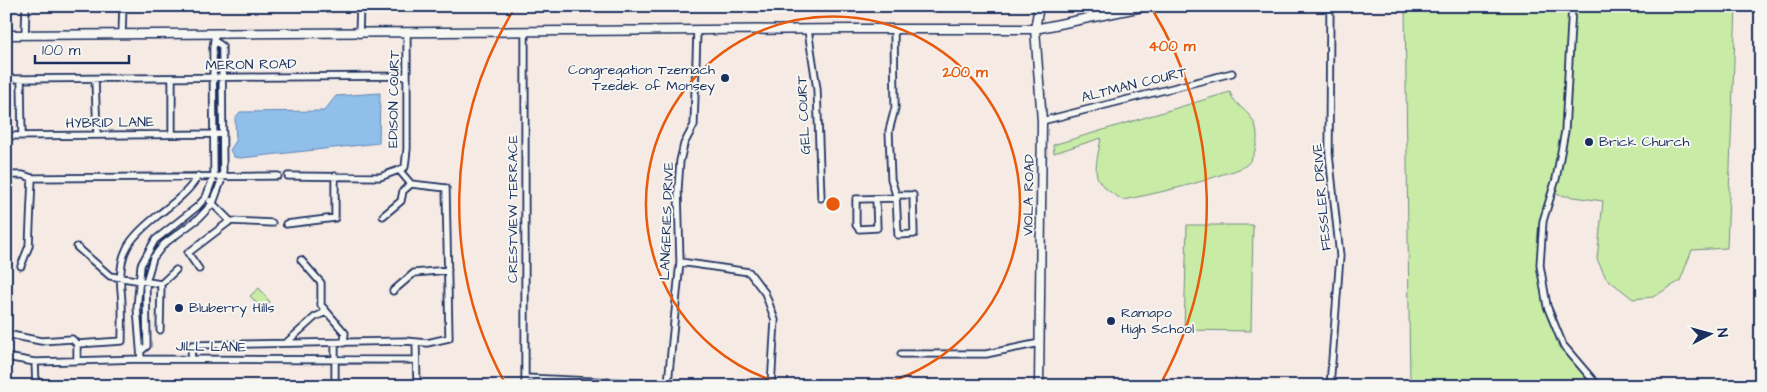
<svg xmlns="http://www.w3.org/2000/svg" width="1767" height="392" viewBox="0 0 1767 392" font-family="'Architects Daughter',sans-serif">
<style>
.green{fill:#c8eba5;stroke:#728d82}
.water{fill:#90bfeb;stroke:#6185b3}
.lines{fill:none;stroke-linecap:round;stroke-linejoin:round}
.street-casing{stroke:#1b2f5e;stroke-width:9}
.secondary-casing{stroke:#1b2f5e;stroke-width:11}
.street{stroke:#f6f6f2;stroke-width:5.5}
.secondary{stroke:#f6f6f2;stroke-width:8}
.ring{fill:none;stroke:#e8590c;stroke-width:2.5}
.poi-dot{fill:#1b2f5e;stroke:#f6f6f2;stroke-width:2}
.labels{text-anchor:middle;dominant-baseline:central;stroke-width:4;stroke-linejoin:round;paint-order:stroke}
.street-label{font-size:14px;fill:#1b2f5e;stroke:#f6f6f2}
.poi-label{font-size:14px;fill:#1b2f5e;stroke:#f6f6f2;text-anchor:start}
.centre{fill:#e8590c;stroke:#f6f6f2;stroke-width:2.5}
.ring-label{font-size:15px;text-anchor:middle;font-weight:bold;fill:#e8590c;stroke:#f6f6f2;stroke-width:4;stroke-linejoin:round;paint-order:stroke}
</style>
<rect width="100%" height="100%" fill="#f5eae4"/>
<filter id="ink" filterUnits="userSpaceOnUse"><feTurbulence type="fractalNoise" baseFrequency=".02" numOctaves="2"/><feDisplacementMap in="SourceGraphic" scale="10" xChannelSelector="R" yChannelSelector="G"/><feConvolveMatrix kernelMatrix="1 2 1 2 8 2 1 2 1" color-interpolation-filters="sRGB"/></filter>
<g filter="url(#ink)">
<path class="green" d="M1405 6H1736L1727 248 1692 250 1680 281 1653 297 1633 299 1606 278 1597 259 1603 201 1552 194C1536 242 1536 300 1563 345 1572 360 1587 373 1598 386H1410Z
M1230 92C1235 109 1255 110 1257 135 1258 144 1253 161 1245 166 1239 170 1230 172 1223 174 1191 186 1157 193 1123 200 1088 180 1095 173 1101 138L1054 153 1053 145Z
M1187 225H1253L1251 331 1184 330Z
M259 288 270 302 262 309 250 296Z"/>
<path class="water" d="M380 93 379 143 241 158 234 157 230 150 236 141 235 118 240 112 324 111 336 96Z"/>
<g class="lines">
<defs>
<path id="street" d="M1330 6 1329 154 1340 256 1330 386
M1572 6 1565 131 1556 179 1543 221 1540 265 1547 306 1563 345 1598 386
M808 30 817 89 821 198
M894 30 895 108 889 131 891 179 896 195H913L914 234 898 235 896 195
M122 34 123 6
M359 34 360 6
M25 35 26 6
M6 79 407 76
M21 79 22 136
M95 79 97 135
M172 79V134
M1042 121 1232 73
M6 136 223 134
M6 175H23L32 178 278 176
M288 176 380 177 399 170
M876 199 877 228 859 229 856 225V199C869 199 883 198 897 198
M210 201 230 221 272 223
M383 216 401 201 403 191 411 184
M286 224 335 218V176
M77 247 110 276 161 284 176 270
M301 260 321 283V305L345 333 344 343
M680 262 749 272 765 293 775 320 771 386
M21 266 29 246 32 178
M199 269 188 253 230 221
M393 291 414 273 448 270
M160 330 161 284
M6 334 41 341 72 339 77 344 122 341C122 324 123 307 121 290 118 253 128 239 157 216 172 204 188 193 198 176
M416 342 417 386
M286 343 315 317 326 312
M77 344V361
M141 351 147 346 146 282 153 258 164 244 199 218 213 203 223 176 222 46 216 42
M901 354H986L1040 343
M6 357 35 362 141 359 416 360
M141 359 137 308 141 265 155 240 197 207 206 197 214 176 213 48 215 34
M191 359 192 345 406 341 427 343 449 338 446 188 411 184 399 170 405 167 407 149V33
M35 362 36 386
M525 378 702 386
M668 383 680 262 678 190 680 161 684 144 694 125 697 31
M335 386V343
M525 386V32"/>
<path id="secondary" d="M6 35 856 29H1035L1147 6
M1039 386 1042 121 1035 29 1039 6"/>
</defs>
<use href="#street" class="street-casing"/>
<use href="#secondary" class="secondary-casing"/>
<use href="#street" class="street"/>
<use href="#secondary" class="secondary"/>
</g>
</g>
<g class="ring">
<path d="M788 385A187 187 0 1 1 878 385"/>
<path d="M506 385A374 374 0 0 1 514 9M1152 9A374 374 0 0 1 1160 385"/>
</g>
<g class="poi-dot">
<circle cx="725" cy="78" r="5"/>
<circle cx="1589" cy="142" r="5"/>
<circle cx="179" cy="308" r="5"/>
<circle cx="1111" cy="321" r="5"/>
</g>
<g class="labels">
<g class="street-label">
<text transform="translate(251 65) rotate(-1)">MERON ROAD</text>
<text transform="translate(1134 85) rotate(-14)">ALTMAN COURT</text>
<text transform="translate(394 99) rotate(-89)">EDISON COURT</text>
<text transform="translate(804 115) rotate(-93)">GEL COURT</text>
<text transform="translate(110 123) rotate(-1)">HYBRID LANE</text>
<text transform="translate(1029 195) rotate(-89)">VIOLA ROAD</text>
<text transform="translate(1322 197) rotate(-95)">FESSLER DRIVE</text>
<text transform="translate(513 209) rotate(-90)">CRESTVIEW TERRACE</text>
<text transform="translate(667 221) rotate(-88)">LANGERIES DRIVE</text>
<text transform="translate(211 347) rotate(1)">JILL LANE</text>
</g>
<g class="poi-label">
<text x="715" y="70" text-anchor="end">Congregation Tzemach<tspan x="715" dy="16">Tzedek of Monsey</tspan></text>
<text x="1599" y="142">Brick Church</text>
<text x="189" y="308">Bluberry Hills</text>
<text x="1121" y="313">Ramapo<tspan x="1121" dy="16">High School</tspan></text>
</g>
</g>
<circle cx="833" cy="204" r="8" class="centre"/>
<g class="ring-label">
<text x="1172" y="51">400 m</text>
<text x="965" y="77">200 m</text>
</g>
<rect width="1767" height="392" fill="none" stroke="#f6f6f2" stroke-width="25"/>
<rect x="12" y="12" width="1742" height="367" fill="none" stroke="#1b2f5e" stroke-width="2" filter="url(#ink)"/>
<g transform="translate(1710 334) rotate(84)" stroke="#f6f6f2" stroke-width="4" paint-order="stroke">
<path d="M0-4L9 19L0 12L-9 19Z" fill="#1b2f5e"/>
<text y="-8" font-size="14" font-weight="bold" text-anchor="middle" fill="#1b2f5e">N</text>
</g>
<path d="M35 55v8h94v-8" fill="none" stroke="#1b2f5e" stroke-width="2.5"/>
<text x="42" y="55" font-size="15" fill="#1b2f5e" stroke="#f6f6f2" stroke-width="4" paint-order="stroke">100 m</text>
</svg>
